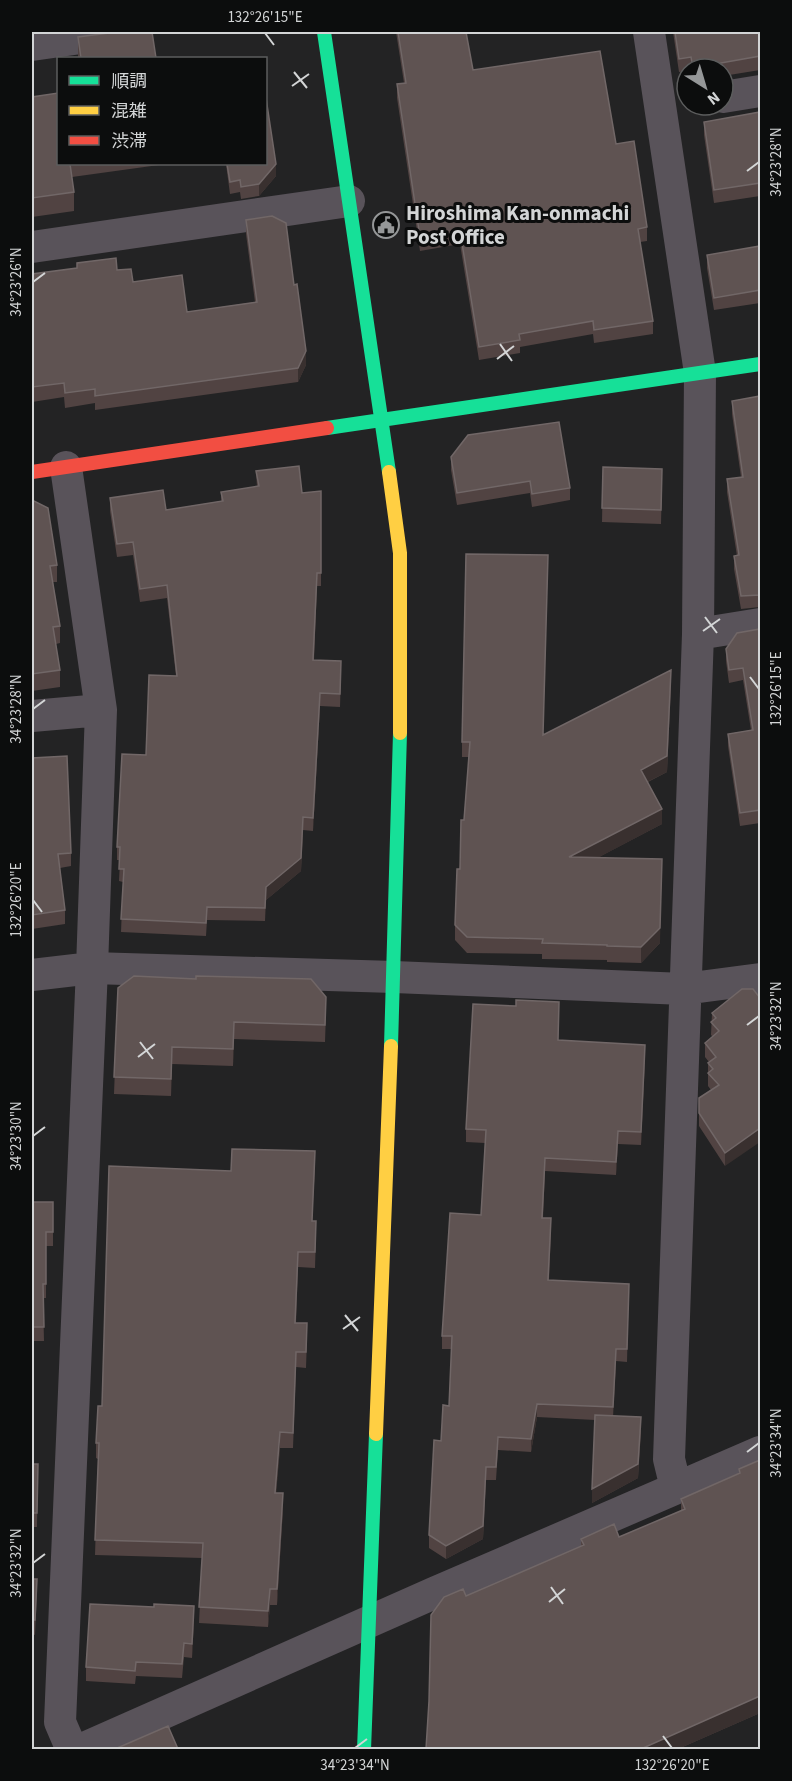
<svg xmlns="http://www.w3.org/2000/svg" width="792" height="1781" viewBox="0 0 792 1781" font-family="'Source Sans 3','Noto Sans JP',sans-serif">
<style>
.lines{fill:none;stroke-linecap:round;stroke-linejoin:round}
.street{stroke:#59535a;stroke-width:32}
.fast{stroke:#16e098;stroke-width:14}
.slow{stroke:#ffcf43;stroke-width:14}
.jam{stroke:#f24e42;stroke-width:14}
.wall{fill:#514342}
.shaded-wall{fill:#39302f}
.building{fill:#5f5352;stroke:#716767;stroke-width:1.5}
.ticks{fill:none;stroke:#d3d5d6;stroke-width:2}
.labels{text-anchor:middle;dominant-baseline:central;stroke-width:6;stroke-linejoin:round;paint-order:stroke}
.poi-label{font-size:21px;font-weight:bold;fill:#d3d5d6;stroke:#0c0d0d;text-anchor:start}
.neatline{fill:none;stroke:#d3d5d6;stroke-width:2}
.ticks-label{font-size:15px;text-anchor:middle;fill:#d3d5d6}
</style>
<rect width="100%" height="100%" fill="#232324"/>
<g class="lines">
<path class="street" d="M649 32 700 373 698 634 669 1459 676 1488
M32 45 123 32
M723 97 760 91
M32 247 349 201
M66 467 101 710 92 968 60 1722 72 1750
M698 634 760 624
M32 716 101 710
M32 975 92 968 394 977 684 989 760 979
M80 1750 434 1593 760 1452"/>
<path class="fast" d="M324 32 389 472
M327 428 760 364
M391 1046 400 733
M364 1750 376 1434"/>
<path class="slow" d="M389 472 400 553V733
M376 1434 391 1046"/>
<path class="jam" d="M32 472 327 428"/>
</g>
<path class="wall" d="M396 32H466L473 70 616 144 647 227V241L640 242 653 321V334L594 343 593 334 520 347V353L479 360 460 244 420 251 397 98V84L404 83Z
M673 32H760V70L723 76V69H687V71L679 72Z
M78 37 156 58H78Z
M32 97 58 164H166L72 177 74 192V211L32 217Z
M760 112V196L714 203 704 135V122Z
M226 164H266L276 176 259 196 241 199 240 192 230 194Z
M246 220 294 285 306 365 298 382 95 410V403L65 408 64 397 32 402V274L77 268V263L117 270 133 282 187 312 255 302 246 234Z
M760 246V303L714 310 707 268V255Z
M760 396V607L741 609 734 569V556H737L727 492V479L741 477 732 414V401Z
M451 457 570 488V500L532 507 530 493 457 505 451 470Z
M603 467 662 483 661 524 602 522Z
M256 471 302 493 321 491V586H317L314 660 341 674 340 707 320 706 313 831 303 830 301 871 266 900 265 921 207 920 206 936 121 932 123 882 119 881 120 860H117V847L146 755 176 676 167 598 140 602 133 555 117 557 110 511V498L166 510 221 501V492L257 487Z
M32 501 57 565V582H53L60 626V643L56 644 60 670V687L32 691Z
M760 629V823L740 826 728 746V734L751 730 743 680 729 683 726 661V649Z
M671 686 667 772 648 782 662 824 597 858 660 943 641 963 607 962V960L542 959V954L467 953 455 940V925L469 757H462V742L543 735Z
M32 758 71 853V866L60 868 65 910V924L32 929Z
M118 988 326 1014 325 1042 234 1039 233 1066 172 1064 171 1096 114 1094Z
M742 989 725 1166 699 1126V1098L711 1090 708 1086V1063L709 1062 705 1057V1043L713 1037 711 1035 712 1013Z
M559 1015 558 1040 645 1058 641 1145 618 1144 616 1175 545 1171 543 1218 551 1231 549 1280 629 1284 627 1362 616 1361 613 1416 641 1431 638 1478 592 1503 595 1420 537 1417 531 1452 498 1450 496 1480H486L483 1539 446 1559 429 1548V1535L441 1441 449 1406 452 1349H442V1336L481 1215 485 1143 466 1142V1129Z
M315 1167 312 1221 316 1236 315 1268 298 1267 296 1323 307 1339 306 1368 296 1367 293 1448H280L276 1493 283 1509 277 1605H270L268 1627 199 1623 202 1558 95 1555 98 1459 96 1458V1443L102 1406 231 1171Z
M32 1202H53V1246H46V1298H43L44 1341H32Z
M760 1460V1713L678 1749 581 1546V1539L619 1537 681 1511V1499L739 1473V1469Z
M32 1464H38L37 1527H32Z
M32 1579 37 1593 35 1635 32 1634Z
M194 1620 192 1658 184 1657 182 1678 136 1676 135 1684 86 1681V1667Z"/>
<path class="shaded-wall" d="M276 164V176L259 196V184Z
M306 351V365L298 382V368Z
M671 670 667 772 641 785V770Z
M320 693V706L313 831V818Z
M662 809V824L569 873V857Z
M303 817 301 871 266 900 265 921 266 887Z
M662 859 660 943 641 963V947Z
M234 1022V1039L233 1066V1049Z
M645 1045V1058L641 1145V1132Z
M172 1047V1064L171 1096V1079Z
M760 1128V1142L725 1166V1153Z
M618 1131V1144L616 1175V1162Z
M616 1349V1361L613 1420V1407Z
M537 1404V1417L531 1452V1439Z
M641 1417 638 1478 592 1503V1489Z
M280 1432V1448L275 1508V1493Z
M486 1467 483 1539 446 1559V1546Z
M283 1493V1509L277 1605V1589Z
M270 1589V1605L268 1627V1611Z
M194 1606V1620L192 1658V1644Z
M760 1696V1713L678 1749H641Z"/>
<path class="building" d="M117 32H152L156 58H81L78 37Z
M398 32H466L473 70 600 51 616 144 634 141 647 227 638 229 653 321 594 330 593 321 519 334 520 340 479 347 460 231 420 237 397 84 406 83Z
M675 32H760V56L693 68 691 57 679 59Z
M58 93V164H70L74 192 32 198V97Z
M266 98 276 164 259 184 241 187 240 180 230 182 227 164H266Z
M760 112V183L714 190 704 122Z
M272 216 286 223 294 285 297 284 306 351 298 368 95 396V389L65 393 64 383 32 387V274L77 268V263L116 258 117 270 131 269 133 282 182 275 187 312 257 302 246 220Z
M760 246V290L714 298 707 255Z
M760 396V595L741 596 734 556 739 555 727 479 743 477 732 401Z
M559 422 570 488 532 494 530 481 457 493 451 457 468 435Z
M299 466 302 493 321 491V573H317L313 660 341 661 340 694 320 693 313 818 303 817 301 858 266 887 265 908 207 907 206 923 121 919 124 869H119L120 847H117L122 754 146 755 149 675 177 676 167 585 140 589 133 542 117 544 110 498 163 490 166 510 223 501 221 492 259 486 256 471Z
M603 467 662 469 661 510 602 508Z
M32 501H34L48 508 57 565 50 566 60 626 53 627 60 670 32 674Z
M466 554 548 555 543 735 671 670 667 756 641 770 662 809 569 857 662 859 660 928 641 947 607 946V945L542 943 543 939 467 937 455 925 457 869H460L461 820H464L470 742H462Z
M760 629V810L740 813 728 734 753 730 743 668 729 670 726 649 737 633Z
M67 756 71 853 58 854 65 910 32 915V758Z
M134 976 196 979V976L311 979 326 997 325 1025 234 1022 233 1049 172 1047 171 1079 114 1077 118 988Z
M742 989H753L760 998V1128L725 1153 699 1113V1098L719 1085 708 1073 713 1069 708 1063 716 1057 705 1043 719 1031 711 1022 716 1018 712 1013Z
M516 1000 559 1002 558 1040 645 1045 641 1132 618 1131 616 1162 545 1158 542 1218H551L548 1280 629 1284 627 1349H616L613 1407 537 1404 531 1439 498 1437 496 1467H486L483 1526 446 1546 429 1535 434 1440 441 1441 443 1405 449 1406 452 1336H442L450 1213 481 1215 486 1130 466 1129 473 1004 516 1006Z
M232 1149 315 1151 312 1221H316L315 1252H298L295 1323H307L306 1352H296L293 1433 280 1432 275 1493H283L277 1589H270L268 1611 199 1607 203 1543 95 1540 99 1443H96L98 1406H102L109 1166 231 1171Z
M32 1202H53V1232H46V1284H43L44 1327H32Z
M595 1415 641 1417 638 1464 592 1489Z
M760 1460V1696L641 1749H426L429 1701 431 1615 444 1597 463 1589 466 1596 584 1545 581 1539 614 1524 619 1537 685 1509 681 1499 740 1473 739 1469Z
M32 1464H38L37 1513H32Z
M32 1579H37L35 1620H32Z
M90 1604 154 1607V1604L194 1606 192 1644 184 1643 182 1664 136 1662 135 1671 86 1667Z
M168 1726 178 1749H115Z"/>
<path class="ticks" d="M265 33 274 45M294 72 307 88M292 86 309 74M747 171 759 162M33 282 45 273M500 344 512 361M497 359 514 346M705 617 717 633M703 631 720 619M750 677 759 689M33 709 45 700M33 900 42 912M747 1025 759 1016M140 1042 153 1059M138 1057 155 1044M33 1136 45 1127M345 1315 358 1331M343 1329 360 1317M747 1452 759 1443M33 1563 45 1554M551 1587 563 1604M549 1602 565 1589M663 1736 672 1748M355 1748 367 1739"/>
<defs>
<symbol id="civic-ring" viewBox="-11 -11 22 22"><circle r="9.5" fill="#0c0d0d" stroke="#959798" stroke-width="1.5"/><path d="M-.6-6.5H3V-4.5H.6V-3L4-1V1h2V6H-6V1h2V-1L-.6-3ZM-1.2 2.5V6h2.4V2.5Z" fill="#959798"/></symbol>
</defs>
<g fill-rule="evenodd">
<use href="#civic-ring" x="371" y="210" width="30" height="30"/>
</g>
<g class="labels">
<g class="poi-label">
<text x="406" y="213">Hiroshima Kan-onmachi<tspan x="406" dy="24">Post Office</tspan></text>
</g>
</g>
<rect width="792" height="1781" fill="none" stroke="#0c0d0d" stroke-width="66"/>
<rect x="57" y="57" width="210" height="108" fill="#0c0d0d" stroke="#5c5d5d" stroke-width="1.5"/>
<rect x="69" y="76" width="30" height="9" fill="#16e098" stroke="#5c5d5d" stroke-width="1.5"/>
<text x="111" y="87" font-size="18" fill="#d3d5d6">順調</text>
<rect x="69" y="106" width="30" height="9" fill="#ffcf43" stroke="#5c5d5d" stroke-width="1.5"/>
<text x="111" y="117" font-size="18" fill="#d3d5d6">混雑</text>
<rect x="69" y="136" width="30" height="9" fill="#f24e42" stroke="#5c5d5d" stroke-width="1.5"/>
<text x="111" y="147" font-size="18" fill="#d3d5d6">渋滞</text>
<g transform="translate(705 87) rotate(143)"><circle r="28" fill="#0c0d0d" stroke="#5c5d5d" stroke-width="1.5"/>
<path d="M0-4.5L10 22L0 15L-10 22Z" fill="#959798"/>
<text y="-9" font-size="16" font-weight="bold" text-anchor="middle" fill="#d3d5d6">N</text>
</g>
<rect x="33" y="33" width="726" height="1715" class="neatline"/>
<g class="ticks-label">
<text x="265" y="22">132°26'15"E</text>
<text transform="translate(776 162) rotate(-90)" y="5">34°23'28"N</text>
<text transform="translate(16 282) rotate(-90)" y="5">34°23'26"N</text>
<text transform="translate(776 689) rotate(-90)" y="5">132°26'15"E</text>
<text transform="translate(16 709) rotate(-90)" y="5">34°23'28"N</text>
<text transform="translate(16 900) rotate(-90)" y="5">132°26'20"E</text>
<text transform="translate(776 1016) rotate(-90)" y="5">34°23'32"N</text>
<text transform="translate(16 1136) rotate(-90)" y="5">34°23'30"N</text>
<text transform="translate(776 1443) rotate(-90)" y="5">34°23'34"N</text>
<text transform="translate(16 1563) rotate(-90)" y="5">34°23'32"N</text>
<text x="355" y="1770">34°23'34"N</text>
<text x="672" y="1770">132°26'20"E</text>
</g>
</svg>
